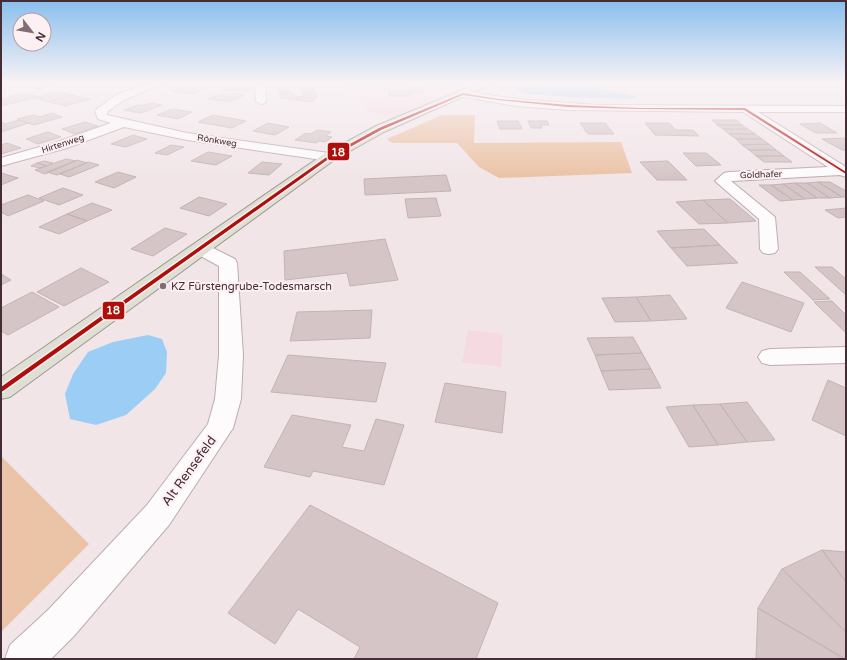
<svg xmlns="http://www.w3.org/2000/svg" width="847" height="660" viewBox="0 0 847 660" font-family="'Varela Round',sans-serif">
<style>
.built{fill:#f6dae1}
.green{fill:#ebc3a6}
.water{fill:#9ccdf4}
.building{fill:#d6c5c6;stroke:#c3b3b4}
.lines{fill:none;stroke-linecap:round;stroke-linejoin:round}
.minor-casing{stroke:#bcacb0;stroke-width:2}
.major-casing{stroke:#9e9a8c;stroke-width:2}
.minor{fill:#fdfbfc;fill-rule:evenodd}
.major{fill:#dfdfd6;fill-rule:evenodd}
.bus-1-casing{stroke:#fcf0f3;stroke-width:3}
.bus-1{fill:#ae0f0a;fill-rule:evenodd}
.poi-dot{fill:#816d73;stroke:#fcf0f3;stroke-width:1.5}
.labels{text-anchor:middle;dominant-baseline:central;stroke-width:4;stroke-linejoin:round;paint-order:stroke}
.far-street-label{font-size:9px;fill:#442d34;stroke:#fcf0f3}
.poi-label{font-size:11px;fill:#442d34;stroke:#fcf0f3;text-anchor:start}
.near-street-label{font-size:13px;fill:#442d34;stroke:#fcf0f3}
.line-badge{stroke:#fcf0f3;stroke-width:1.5}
.badge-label{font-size:11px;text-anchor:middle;font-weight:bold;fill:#fff}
</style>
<rect width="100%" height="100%" fill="#f1e5e8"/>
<path class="built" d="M343 84H473L390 118 368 111Z
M468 330 503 334 501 367 462 362Z"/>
<path class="green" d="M442 115H475L474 143 621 142 632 173 499 178 479 167 457 143H392L387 139Z
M1 456 89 544 1 632Z"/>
<path class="water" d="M527 84H581L636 96 637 99 569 97 524 94 516 88Z
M148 335 162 339 167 352 166 373 155 389 126 415 96 425 70 419 65 394 73 374 88 352 113 342Z"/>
<path class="building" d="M46 84H54L39 89 33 88Z
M195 84 214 85 192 94 173 91Z
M241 84 257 87 247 91 222 90 231 86H237Z
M278 84H288L290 92H279Z
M313 85 314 89 302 90 300 86Z
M414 87H423L422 93 412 92 411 96H388L390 89 410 90Z
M314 89 316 93 303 94 302 90Z
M55 91 72 95 49 102 34 98Z
M293 92 294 95 302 97 296 100 281 98 280 93Z
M25 93 37 96 34 98 1 106V99Z
M230 93 244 95 229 102 208 99 220 94 227 95Z
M316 93V98L302 97 303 94Z
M72 95 90 99 66 106 49 102Z
M302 97 316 98 312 102 296 100Z
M151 103 162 105 141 113 124 110 138 105H144Z
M172 109 192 112 178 119 157 115Z
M52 113 62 117 34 125 17 119 33 115 40 117Z
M213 115 246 121 232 128 198 122Z
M19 120 29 123 1 132V122L5 124Z
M712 120H736L742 125H717Z
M497 121H518L522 129H500Z
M528 121H547L549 125H541L542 128H531Z
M85 122 98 126 75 134 62 129Z
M268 123 289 127 275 135 253 131Z
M580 123H605L614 134H588Z
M645 123H669L676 130H693L699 136 655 135Z
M820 123 837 133H816L800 124Z
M717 125H742L748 129H723Z
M723 129H748L755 134H729Z
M317 130 331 132 326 136 332 137 325 142 319 141 316 143 295 140 306 133 311 134Z
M48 132 61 137 38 144 26 139Z
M729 134H755L762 139H736Z
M133 135 147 139 126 147 111 144Z
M845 138 846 139V150H842L822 139Z
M736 139H762L769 144 742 145Z
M7 143 21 148 1 154V145Z
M769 144 776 150H749L742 145Z
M171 145 184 147 167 155 155 153Z
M749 150H776L784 156H756Z
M208 152 232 156 216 165 191 161Z
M683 153H706L721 165 696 166Z
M756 156H784L792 162H764Z
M66 159 76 161 45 174 35 170Z
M77 160 87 163 57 175 47 172Z
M44 161 53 163 47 166 37 163Z
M668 161 687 180H657L640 162Z
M88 162 99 165 69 177 60 174Z
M262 162 282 164 269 175 248 173Z
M37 163 47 166 40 168 31 166Z
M118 172 136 177 114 188 95 182Z
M1 173 18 178 1 185Z
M446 175 451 191 365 195 364 179Z
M818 182H830L846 191V197H842Z
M818 182 842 197 830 198 807 183Z
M795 183H807L830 198H817Z
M795 183 817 198 805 199 783 184Z
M783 184 805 199 793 200 771 185Z
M759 185H771L793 200 780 201Z
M63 188 83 195 59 205 39 198Z
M28 195 44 201 8 216 1 212V205Z
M199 197 227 204 209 216 180 208Z
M436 198 441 216 408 218 405 199Z
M730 199 756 221 728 223 703 200Z
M703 200 728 223 699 224 676 202Z
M92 203 112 210 87 221 67 214Z
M846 208V217L838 218 825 210Z
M67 214 87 221 59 234 39 227Z
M165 228 187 234 153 256 131 249Z
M704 229 720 245 671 248 657 231Z
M385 239 398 280 350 286 347 273 285 280 284 251Z
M720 245 738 263 687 266 671 248Z
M815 267H832L846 279V295Z
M81 268 109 282 64 306 37 292Z
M784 272H800L830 299 813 300Z
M1 274 11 280 1 285Z
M742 282 804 303 791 332 726 308Z
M32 292 59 307 8 335 1 331V308Z
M670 295 687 319 651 321 636 297Z
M636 297 651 321 615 322 602 298Z
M832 301 846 315V333L814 302Z
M372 310 370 338 290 341 297 312Z
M633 337 642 353 595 355 587 338Z
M642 353 651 369 601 371 595 355Z
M288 355 386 363 376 402 271 392Z
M651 369 661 388 609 390 601 371Z
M828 380 846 388V436L812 420Z
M445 383 506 392 502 433 435 422Z
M747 402 775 440 747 442 720 404Z
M720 404 747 442 718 445 693 405Z
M693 405 718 445 689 447 666 407Z
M292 415 351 425 342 447 364 451 376 419 404 425 384 485 313 471 310 477 264 467Z
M310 505 498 603 476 659H354L360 647 298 609 275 644 228 613Z
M822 550 846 552V582Z
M822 550 846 582V632L782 569Z
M782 569 846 632V659L758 608Z
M758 608 844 659H759L756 658Z"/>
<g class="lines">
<defs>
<path id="minor" d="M145 84H161L124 100 107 112V115L187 133 329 153 334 154 336 157 334 160 329 161 187 140 124 127 67 148 1 166V158L57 142 111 123 98 119 95 111 97 109 116 95Z
M255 84H265L266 101 265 103 261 104 256 101Z
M463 91 516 99 596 105 846 106V112H758L846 167V177L840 175 731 181 775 217 778 249 775 253 769 254 763 253 760 249 759 219 715 181 724 173 729 172 828 167 743 112 569 110 516 106 459 96 458 94Z
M201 244 207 245 235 259 237 263 243 355 241 399 233 428 169 525 74 636 51 659H5L10 645 48 610 147 505 208 424 215 399 219 355V266L195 253 192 249 195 245Z
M846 347V363L770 365 762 363 758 357 762 351 770 349Z"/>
<path id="major" d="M476 84H491L384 132 334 160 10 397 1 399V377L324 154 376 126Z"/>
</defs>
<use href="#minor" class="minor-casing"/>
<use href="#major" class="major-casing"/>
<use href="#minor" class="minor"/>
<use href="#major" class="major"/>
<defs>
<path id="bus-1" d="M463 93 498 99 568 105 639 108H745L846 172V174L744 110 639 109 568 107 498 100 463 95 381 130 330 158 3 391 1 392V387L328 156 379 128Z"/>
</defs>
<use href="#bus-1" class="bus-1-casing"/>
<use href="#bus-1" class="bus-1"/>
</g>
<linearGradient id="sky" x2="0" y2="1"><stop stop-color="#89beed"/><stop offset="0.47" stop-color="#f9f3f5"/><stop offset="1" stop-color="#f9f3f5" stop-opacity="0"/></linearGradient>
<rect width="847" height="177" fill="url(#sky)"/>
<circle class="poi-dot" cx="163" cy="286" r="4"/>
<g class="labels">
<g class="far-street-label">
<text transform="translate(217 141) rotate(9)">Rönkweg</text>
<text transform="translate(63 144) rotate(-18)">Hirtenweg</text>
<text transform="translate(761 175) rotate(-2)">Goldhafer</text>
</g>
<g class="poi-label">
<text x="171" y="286">KZ Fürstengrube-Todesmarsch</text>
</g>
<g class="near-street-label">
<text transform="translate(189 471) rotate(-54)">Alt Rensefeld</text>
</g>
</g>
<g class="line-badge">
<rect x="327" y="142" width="23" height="19" rx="4" fill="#ae0f0a"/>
<rect x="102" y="301" width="23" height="19" rx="4" fill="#ae0f0a"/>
</g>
<g class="badge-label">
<text x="338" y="156">18</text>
<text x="113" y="314">18</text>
</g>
<rect width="847" height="660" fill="none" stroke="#442d34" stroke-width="4"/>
<g transform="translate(32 32) rotate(121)"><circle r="19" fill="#fcf0f3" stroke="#b2a2a7"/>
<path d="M0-3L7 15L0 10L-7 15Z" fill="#816d73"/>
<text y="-6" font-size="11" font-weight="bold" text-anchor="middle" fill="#442d34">N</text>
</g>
</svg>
